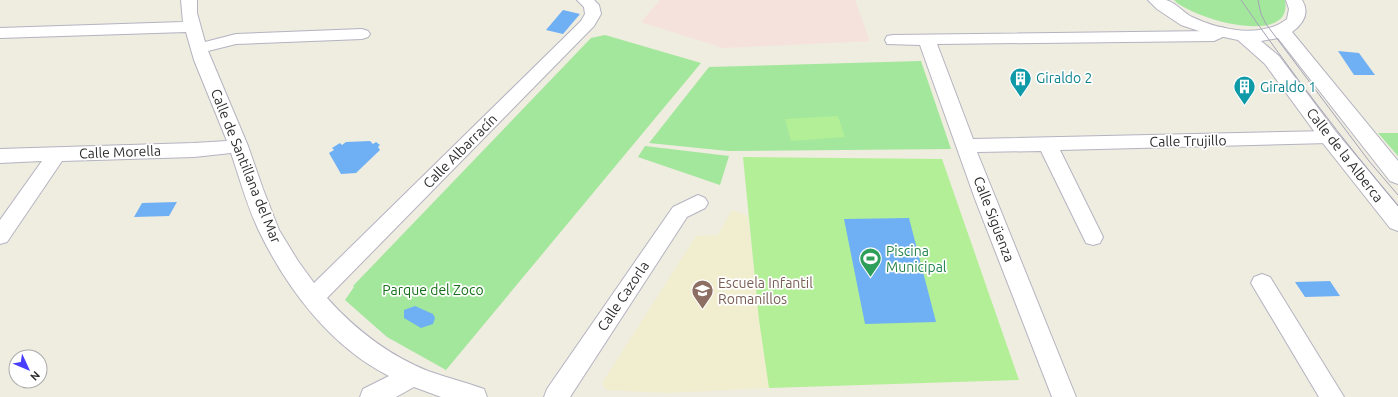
<svg xmlns="http://www.w3.org/2000/svg" width="1398" height="397" viewBox="0 0 1398 397" font-family="Ubuntu,sans-serif">
<style>
.education{fill:#f1eecf}
.medical{fill:#f6e2dd}
.green{fill:#a2e79b}
.pitch{fill:#b3ef96}
.water{fill:#6fb0f4}
.lines{fill:none;stroke-linecap:round;stroke-linejoin:round}
.street-casing{stroke:#b4b3c1;stroke-width:2}
.secondary-casing{stroke:#b4b3c1;stroke-width:2}
.street{fill:#fff;fill-rule:evenodd}
.secondary{fill:#fff;fill-rule:evenodd}
.tram{stroke:#a4a2b8;stroke-width:1}
.labels{text-anchor:middle;dominant-baseline:central;stroke-width:3.5;stroke-linejoin:round;paint-order:stroke}
.culture-label{font-size:14px;fill:#0d838f;stroke:#fff;text-anchor:start}
.street-label{font-size:14px;fill:#2d2d2d;stroke:#fff}
.leisure-label{font-size:14px;fill:#27864d;stroke:#fff;text-anchor:start}
.education-label{font-size:14px;fill:#785e54;stroke:#fff;text-anchor:start}
.park-label{font-size:14px;fill:#18701b;stroke:#fff}
</style>
<rect width="100%" height="100%" fill="#efece0"/>
<path class="education" d="M732 210 748 216 759 320 769 388 667 393 606 390 602 383 696 236 718 235Z"/>
<path class="medical" d="M660 0H855L870 41 723 48 641 22Z"/>
<path class="green" d="M1174 0H1285C1294 48 1192 19 1174 0Z
M605 35 701 63 446 370 387 337 345 300 354 287 353 286 591 38Z
M921 61 951 149 728 151 649 143 709 67Z
M1378 133H1398V156Z
M645 146 729 156 720 185 638 157Z"/>
<path class="pitch" d="M838 116 845 137 791 141 785 119Z
M743 157 942 159 1019 380 769 388 759 320Z"/>
<path class="water" d="M563 10 580 14 563 34 546 30Z
M1338 51 1359 53 1375 75H1354Z
M370 141 373 144 376 142 380 145 378 147 380 150 356 173 341 174 329 153 334 150 332 148 340 143 342 145 346 142Z
M177 202 169 216 134 217 142 203Z
M909 218 936 322 865 324 844 219Z
M1330 281 1340 296 1305 297 1295 282Z
M415 306 433 314 435 318 433 324 421 328 404 318V310Z"/>
<g class="lines">
<defs>
<path id="street" d="M181 0H197V13L205 42 236 34 362 29 368 31 370 34 368 37 362 39 236 44 208 51 248 146 263 189 279 230 298 261 314 283 581 21 585 14 584 7 577 0H594L599 5 601 14 594 26 327 298C356 330 388 355 428 371 447 378 465 382 484 389L487 397H441L414 387 396 397H360L363 389 389 376C331 347 287 289 259 231 247 206 240 179 231 153L194 157 62 161 7 242 0 244V220L42 161 0 163V149L194 143 227 141 194 60 186 32 0 38V28L183 22Z
M1221 27 1227 29 1229 32 1227 35 1214 41 937 44 973 139 1329 131 1336 132 1338 137 1336 142 1329 143 1060 150 1103 237 1100 243 1093 245 1086 243 1041 151 977 152 1076 397H1052L975 199 920 45 887 44 885 40 887 36 893 35 1211 31Z
M698 195 705 198 708 203 705 208 687 217 570 397H544L547 389 673 207Z
M1262 274 1270 277 1344 397H1319L1251 283 1254 277Z"/>
<path id="secondary" d="M1148 0C1153 0 1161 0 1166 0 1175 2 1184 13 1192 17 1219 30 1262 39 1287 19L1289 9 1286 0H1302C1310 13 1303 24 1292 32L1398 161V184L1390 181 1278 38 1261 41 1279 56 1336 132 1398 206V231L1390 228 1322 142 1265 64 1238 40 1205 33 1181 25 1157 9Z"/>
</defs>
<use href="#street" class="street-casing"/>
<use href="#secondary" class="secondary-casing"/>
<use href="#street" class="street"/>
<use href="#secondary" class="secondary"/>
<path class="tram" d="M1241 0C1290 71 1343 140 1398 206
M1258 0 1261 14 1266 24 1369 161 1398 195"/>
</g>
<defs>
<symbol id="building-pin" viewBox="-11 -11 22 30"><path d="M0 17L-7.5 6A9.5 9.5 0 1 1 7.5 6Z" fill="#0f9aa8" stroke="#fff"/><path d="M-4-6H4V6H1V3H-1V6H-4ZM-2.5-4.3h1.7v1.8h-1.7ZM.8-4.3h1.7v1.8H.8ZM-2.5-1h1.7V.8h-1.7ZM.8-1h1.7V.8H.8Z" fill="#fff"/></symbol>
<symbol id="stadium-pin" viewBox="-11 -11 22 30"><path d="M0 17L-7.5 6A9.5 9.5 0 1 1 7.5 6Z" fill="#2e9e5b" stroke="#fff"/><path d="M0-5a6.5 5 0 1 0 0 10a6.5 5 0 1 0 0-10ZM-3.5-1.8h7v3.6h-7Z" fill="#fff"/></symbol>
<symbol id="school-pin" viewBox="-11 -11 22 30"><path d="M0 17L-7.5 6A9.5 9.5 0 1 1 7.5 6Z" fill="#8d6e63" stroke="#fff"/><path d="M0-5L7-2L0 1L-7-2ZM-4 1L0 2.5L4 1V4Q0 6-4 4Z" fill="#fff"/></symbol>
</defs>
<g fill-rule="evenodd">
<use href="#building-pin" x="1008" y="66" width="25" height="34"/>
<use href="#building-pin" x="1232" y="74" width="25" height="34"/>
<use href="#stadium-pin" x="858" y="246" width="25" height="34"/>
<use href="#school-pin" x="690" y="278" width="25" height="34"/>
</g>
<g class="labels">
<g class="culture-label">
<text x="1036" y="78">Giraldo 2</text>
<text x="1260" y="87">Giraldo 1</text>
</g>
<g class="street-label">
<text transform="translate(1188 141) rotate(-1)">Calle Trujillo</text>
<text transform="translate(460 151) rotate(-45)">Calle Albarracín</text>
<text transform="translate(120 152) rotate(-2)">Calle Morella</text>
<text transform="translate(1345 155) rotate(52)">Calle de la Alberca</text>
<text transform="translate(246 166) rotate(68)">Calle de Santillana del Mar</text>
<text transform="translate(994 219) rotate(69)">Calle Sigüenza</text>
<text transform="translate(623 296) rotate(-56)">Calle Cazorla</text>
</g>
<g class="leisure-label">
<text x="886" y="251">Piscina<tspan x="886" dy="16">Municipal</tspan></text>
</g>
<g class="education-label">
<text x="718" y="283">Escuela Infantil<tspan x="718" dy="16">Romanillos</tspan></text>
</g>
<g class="park-label">
<text x="433" y="290">Parque del Zoco</text>
</g>
</g>
<g transform="translate(28 369) rotate(134)"><circle r="19" fill="#ffffff" stroke="#ababab"/>
<path d="M0-3L7 15L0 10L-7 15Z" fill="#493dff"/>
<text y="-6" font-size="11" font-weight="bold" text-anchor="middle" fill="#2d2d2d">N</text>
</g>
</svg>
